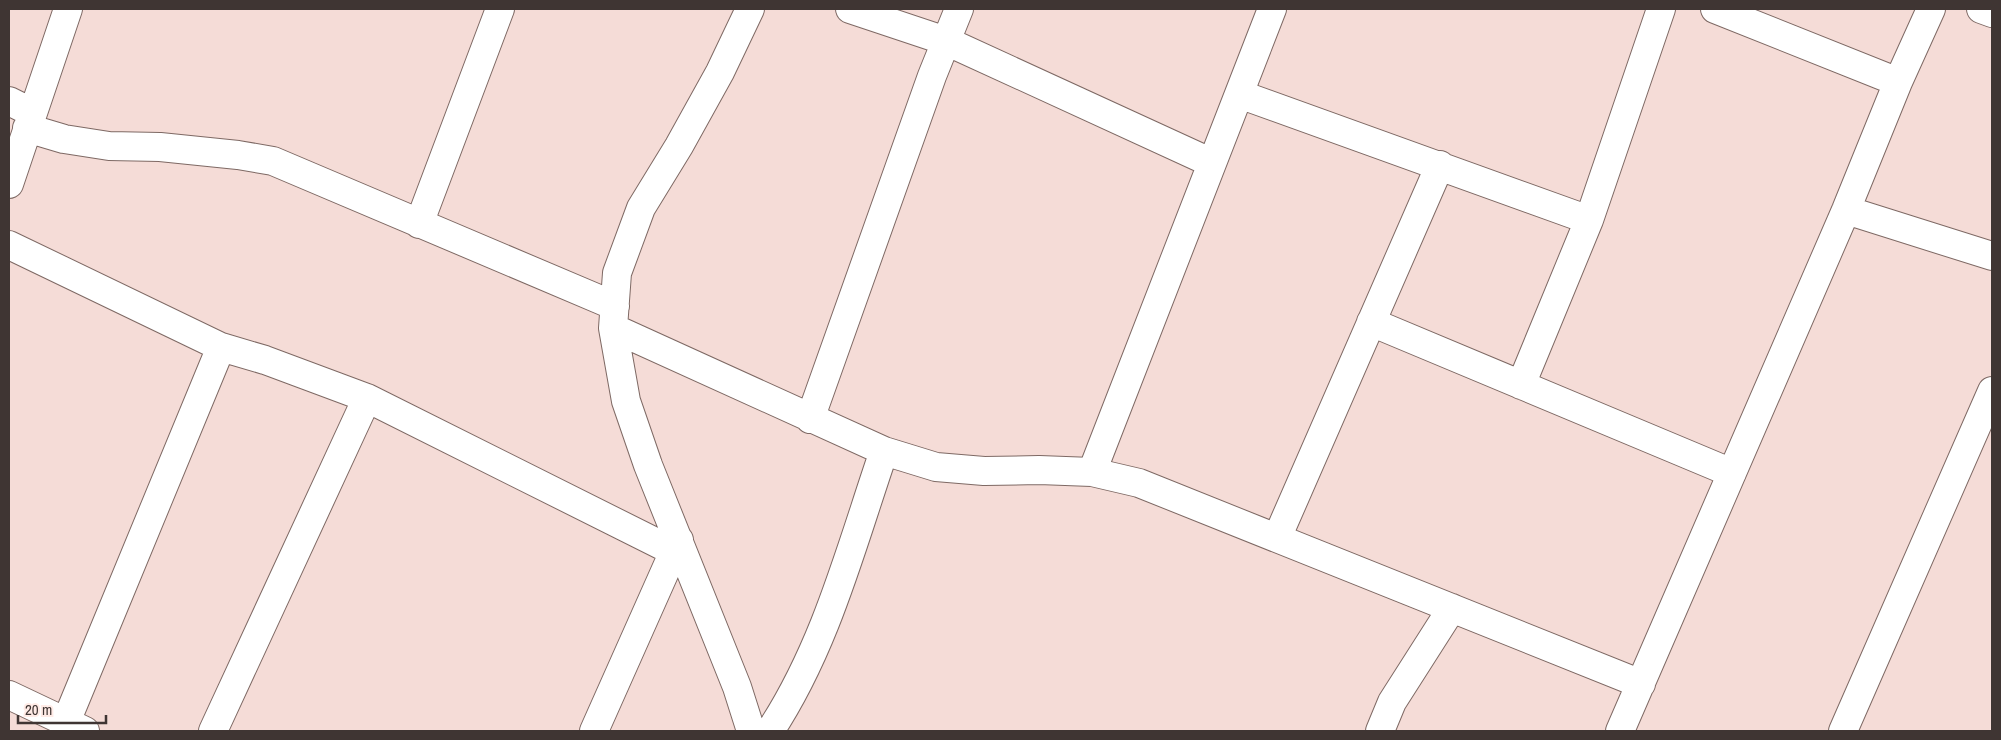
<svg xmlns="http://www.w3.org/2000/svg" width="2001" height="740" viewBox="0 0 2001 740" font-family="'Archivo Narrow',sans-serif">
<style>
.lines{fill:none;stroke-linecap:round;stroke-linejoin:round}
.street-casing{stroke:#7e6964;stroke-width:30}
.street{stroke:#fff;stroke-width:28}
</style>
<rect width="100%" height="100%" fill="#f5dcd7"/>
<g class="lines">
<defs>
<path id="street" d="M750 9 720 72 679 146 641 208 617 273 613 328 626 401 648 465 737 687 751 731
M850 9 946 41 1212 163
M1715 9 1898 82
M1981 9 1992 13
M1239 94 1589 220
M9 101 33 113
M27 128 64 139 109 146 160 147 238 155 273 161 615 306
M9 184 68 9
M1846 210 1992 256
M419 224 500 9
M9 245 221 347 265 360 367 398 673 551
M1371 322 1732 473
M613 328 884 451 936 467 984 471 1039 470 1092 472 1139 483 1641 684
M1521 385 1589 220 1661 9
M810 419 932 76 959 9
M1092 472 1272 9
M1277 538 1440 165
M9 695 85 731
M66 722 221 347
M213 731 367 398
M594 731 679 540
M770 731C826 646 851 547 884 451
M1380 731 1392 702 1452 608
M1620 731 1846 210 1898 82 1931 9
M1843 731 1992 391"/>
</defs>
<use href="#street" class="street-casing"/>
<use href="#street" class="street"/>
</g>
<rect width="2001" height="740" fill="none" stroke="#3f3533" stroke-width="20"/>
<path d="M18 715v8h88v-8" fill="none" stroke="#3f3533" stroke-width="2.5"/>
<text x="25" y="715" font-size="15" fill="#3f3533" stroke="#ffebe6" stroke-width="4" paint-order="stroke">20 m</text>
</svg>
